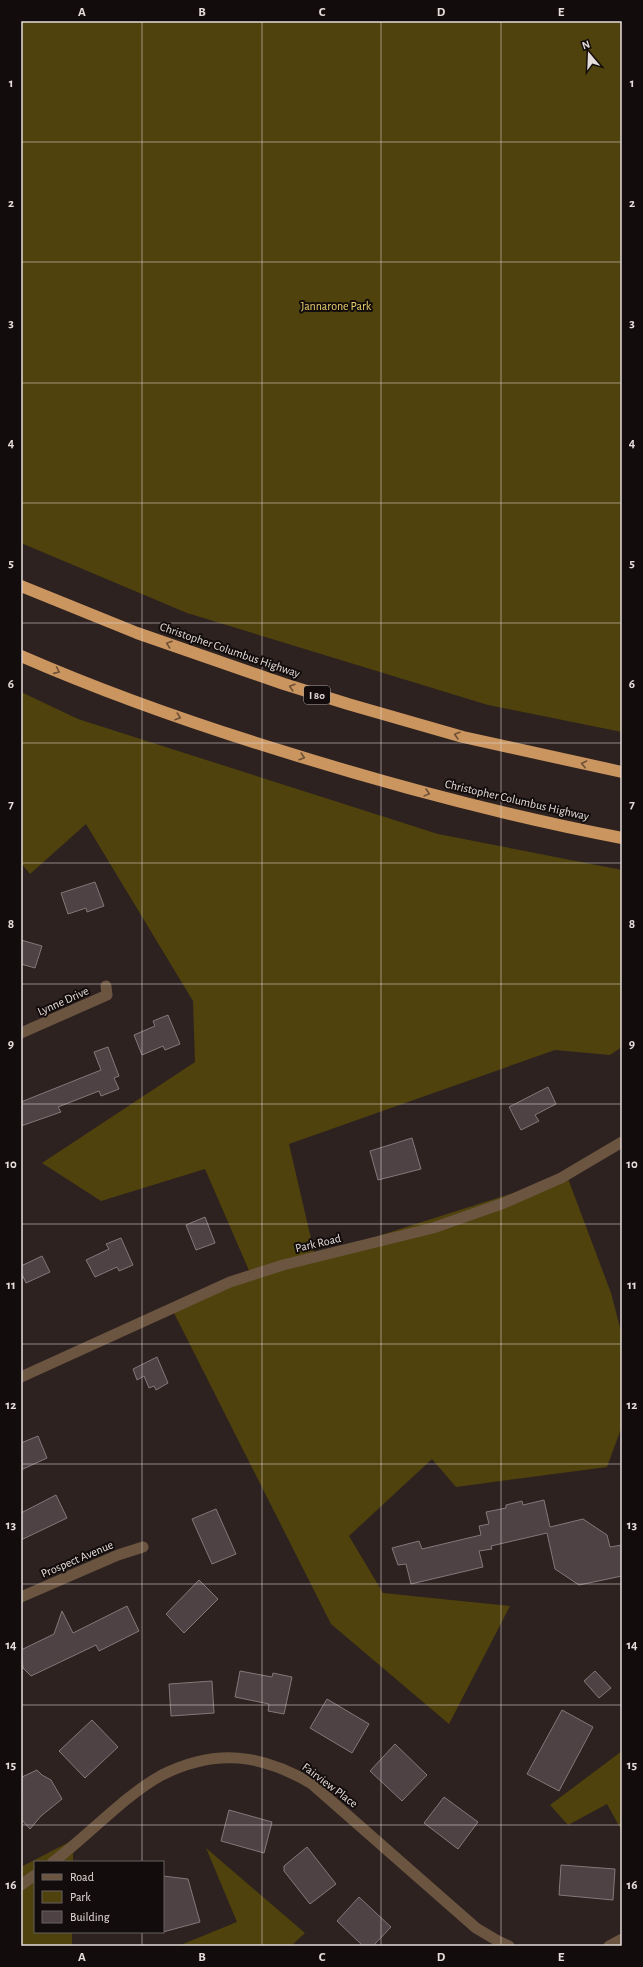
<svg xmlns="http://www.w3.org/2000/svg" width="643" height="1967" viewBox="0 0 643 1967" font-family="'Alegreya Sans',sans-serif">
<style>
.green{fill:#4f420c}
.building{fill:#4e4244;stroke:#85777a}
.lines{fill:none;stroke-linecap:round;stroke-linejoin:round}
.minor{stroke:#6b5540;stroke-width:11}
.motorway{stroke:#cb955f;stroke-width:12}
.oneway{stroke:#6e5136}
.grid{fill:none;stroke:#e5dddc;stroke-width:1;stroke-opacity:0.55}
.labels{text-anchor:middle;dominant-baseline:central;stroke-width:4;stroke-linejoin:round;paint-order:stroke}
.shield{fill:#120d0c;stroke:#a69f9e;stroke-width:1}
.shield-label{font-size:11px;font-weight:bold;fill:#e5dddc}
.park-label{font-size:12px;fill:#ebd06a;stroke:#120d0c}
.street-label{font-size:12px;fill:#e5dddc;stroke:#120d0c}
.neatline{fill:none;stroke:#e5dddc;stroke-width:1.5}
.grid-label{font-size:13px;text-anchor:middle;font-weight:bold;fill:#e5dddc}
</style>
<rect width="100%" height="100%" fill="#2d2220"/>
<path class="green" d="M21 21H622V732L488 705 187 613 21 543Z
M21 692 78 719 438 834 622 870V1047L610 1055 555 1050 289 1144 315 1256 567 1176 611 1293 622 1335V1426L607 1467 456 1487 432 1459 349 1536 383 1593 510 1606 449 1724 331 1624 170 1305 251 1275 205 1169 101 1201 42 1163 195 1062 193 1001 86 824 30 874 21 863Z
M622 1751V1831L607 1804 568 1825 550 1805Z
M73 1840V1862H35V1932H72V1946H21V1867Z
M206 1848 305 1933 291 1946H178L237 1922Z"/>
<path class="building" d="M95 882 104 906 87 912 86 908 68 914 61 893Z
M21 940 42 946 35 968 21 964Z
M168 1015 180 1044 165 1050 163 1046 142 1055 134 1035 155 1026 153 1021Z
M108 1047 119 1076 114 1078 119 1089 101 1096 99 1091 58 1107 61 1112 21 1126V1102L101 1070 94 1052Z
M548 1087 556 1104 535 1115 539 1121 521 1130 509 1107Z
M412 1138 421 1169 378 1180 370 1151Z
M205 1217 215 1243 196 1250 186 1225Z
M121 1238 133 1265 119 1271 117 1267 95 1277 86 1260 109 1249 106 1244Z
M42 1256 50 1272 26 1283 21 1272V1266Z
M157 1357 168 1383 156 1390 154 1386 149 1388 144 1376 137 1380 133 1369Z
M38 1436 47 1458 21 1470V1443Z
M56 1495 67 1518 21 1540V1513Z
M544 1500 550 1527 583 1519 607 1535 610 1547 622 1545V1576L579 1585 555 1569 547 1533 491 1546 492 1549 479 1551 483 1567 411 1584 406 1564 398 1565 392 1548 419 1541 422 1549 481 1535 479 1526 489 1524 486 1512 506 1508V1505L522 1501 523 1505Z
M216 1509 236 1554 212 1564 192 1519Z
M199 1580 218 1599 184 1633 166 1614Z
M127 1606 139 1631 99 1651 96 1645 31 1676 23 1668 21 1650 54 1634 62 1611 73 1633Z
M240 1671 272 1677 273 1673 292 1677 284 1714 268 1711 269 1704 235 1697Z
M595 1671 611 1688 599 1698 584 1681Z
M212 1681 214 1713 171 1716 169 1684Z
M327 1699 369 1724 352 1753 310 1728Z
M562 1710 593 1727 559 1791 527 1774Z
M92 1720 118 1747 85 1778 59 1751Z
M395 1744 427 1775 402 1801 370 1771Z
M37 1770 42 1775 51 1780 62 1799 41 1816 30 1829 21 1819 22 1777Z
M444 1797 478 1822 458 1849 424 1823Z
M229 1810 272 1822 264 1853 221 1841Z
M307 1847 336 1884 310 1904 284 1871V1866Z
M561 1865 615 1869 613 1900 559 1895Z
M163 1876 188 1879 200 1922 163 1932Z
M359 1897 391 1927 373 1946H363L337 1921Z"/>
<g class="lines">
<path class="minor" d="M21 1033 107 995 106 986
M21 1377 230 1282 283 1265 433 1228 504 1203 561 1178 622 1142
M21 1597 118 1555 143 1547
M53 1862C88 1836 125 1795 162 1775 216 1748 262 1754 312 1784L476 1928 498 1941 509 1946
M21 1885 35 1875
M609 1946 622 1939"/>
<path class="motorway" d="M21 586 137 633 284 684 348 704 463 737 622 772
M21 656C106 693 194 724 282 751 394 786 507 816 622 838"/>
</g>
<defs><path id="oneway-chevron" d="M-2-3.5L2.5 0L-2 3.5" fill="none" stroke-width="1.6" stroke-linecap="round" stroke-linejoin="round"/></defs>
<g class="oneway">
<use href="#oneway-chevron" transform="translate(169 644) rotate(-161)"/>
<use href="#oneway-chevron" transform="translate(57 671) rotate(24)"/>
<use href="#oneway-chevron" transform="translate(292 687) rotate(-163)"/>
<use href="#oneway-chevron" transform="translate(178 717) rotate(19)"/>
<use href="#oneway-chevron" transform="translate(457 735) rotate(-164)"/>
<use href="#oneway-chevron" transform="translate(302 757) rotate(17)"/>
<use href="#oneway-chevron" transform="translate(584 764) rotate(-168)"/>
<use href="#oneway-chevron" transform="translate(427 793) rotate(15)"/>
</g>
<path class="grid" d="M142 21V1862M262 21V1946M381 21V1946M501 21V1946M21 142H622M21 262H622M21 383H622M21 503H622M21 623H622M21 743H622M21 863H622M21 984H622M21 1104H622M21 1224H622M21 1344H622M21 1464H622M21 1584H622M21 1705H622M21 1825H622M142 1932V1946"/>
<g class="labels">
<rect class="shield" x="304" y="686" width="26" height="18" rx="3"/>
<g class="shield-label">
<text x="317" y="695">I 80</text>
</g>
<g class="park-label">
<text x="336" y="306">Jannarone Park</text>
</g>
<g class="street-label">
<text transform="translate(230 650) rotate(19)">Christopher Columbus Highway</text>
<text transform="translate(517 800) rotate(13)">Christopher Columbus Highway</text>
<text transform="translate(63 1001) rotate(-24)">Lynne Drive</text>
<text transform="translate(318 1243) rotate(-13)">Park Road</text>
<text transform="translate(77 1559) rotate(-23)">Prospect Avenue</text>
<text transform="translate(330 1785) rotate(37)">Fairview Place</text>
</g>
</g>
<rect width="643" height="1967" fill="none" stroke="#120d0c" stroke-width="44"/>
<rect x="34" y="1861" width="130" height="72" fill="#120d0c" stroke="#66605f"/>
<rect x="42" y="1874" width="20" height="6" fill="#6b5540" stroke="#66605f"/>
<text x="70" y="1881" font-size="12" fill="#e5dddc">Road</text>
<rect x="42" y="1891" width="20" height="12" fill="#4f420c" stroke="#66605f"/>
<text x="70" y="1901" font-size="12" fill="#e5dddc">Park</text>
<rect x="42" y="1911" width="20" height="12" fill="#4e4244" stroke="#66605f"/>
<text x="70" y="1921" font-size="12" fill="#e5dddc">Building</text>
<g transform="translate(589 54) rotate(341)" stroke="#120d0c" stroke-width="3" paint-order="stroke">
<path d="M0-3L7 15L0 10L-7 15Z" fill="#e5dddc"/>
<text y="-6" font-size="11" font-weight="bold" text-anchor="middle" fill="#e5dddc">N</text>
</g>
<rect x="22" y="22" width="599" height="1923" class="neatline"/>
<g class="grid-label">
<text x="82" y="16">A</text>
<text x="202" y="16">B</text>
<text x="322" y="16">C</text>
<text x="441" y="16">D</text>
<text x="561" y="16">E</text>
<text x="11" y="87">1</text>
<text x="632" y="87">1</text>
<text x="11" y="207">2</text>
<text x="632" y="207">2</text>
<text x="11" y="327">3</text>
<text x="632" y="327">3</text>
<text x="11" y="447">4</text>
<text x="632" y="447">4</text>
<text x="11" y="567">5</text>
<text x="632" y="567">5</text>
<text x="11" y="688">6</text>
<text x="632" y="688">6</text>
<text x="11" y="808">7</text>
<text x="632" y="808">7</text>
<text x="11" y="928">8</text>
<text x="632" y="928">8</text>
<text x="11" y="1048">9</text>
<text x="632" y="1048">9</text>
<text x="11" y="1168">10</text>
<text x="632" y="1168">10</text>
<text x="11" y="1289">11</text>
<text x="632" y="1289">11</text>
<text x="11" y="1409">12</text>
<text x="632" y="1409">12</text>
<text x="11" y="1529">13</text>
<text x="632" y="1529">13</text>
<text x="11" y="1649">14</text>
<text x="632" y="1649">14</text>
<text x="11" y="1769">15</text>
<text x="632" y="1769">15</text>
<text x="11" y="1889">16</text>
<text x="632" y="1889">16</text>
<text x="82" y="1961">A</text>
<text x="202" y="1961">B</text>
<text x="322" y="1961">C</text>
<text x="441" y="1961">D</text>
<text x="561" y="1961">E</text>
</g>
</svg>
